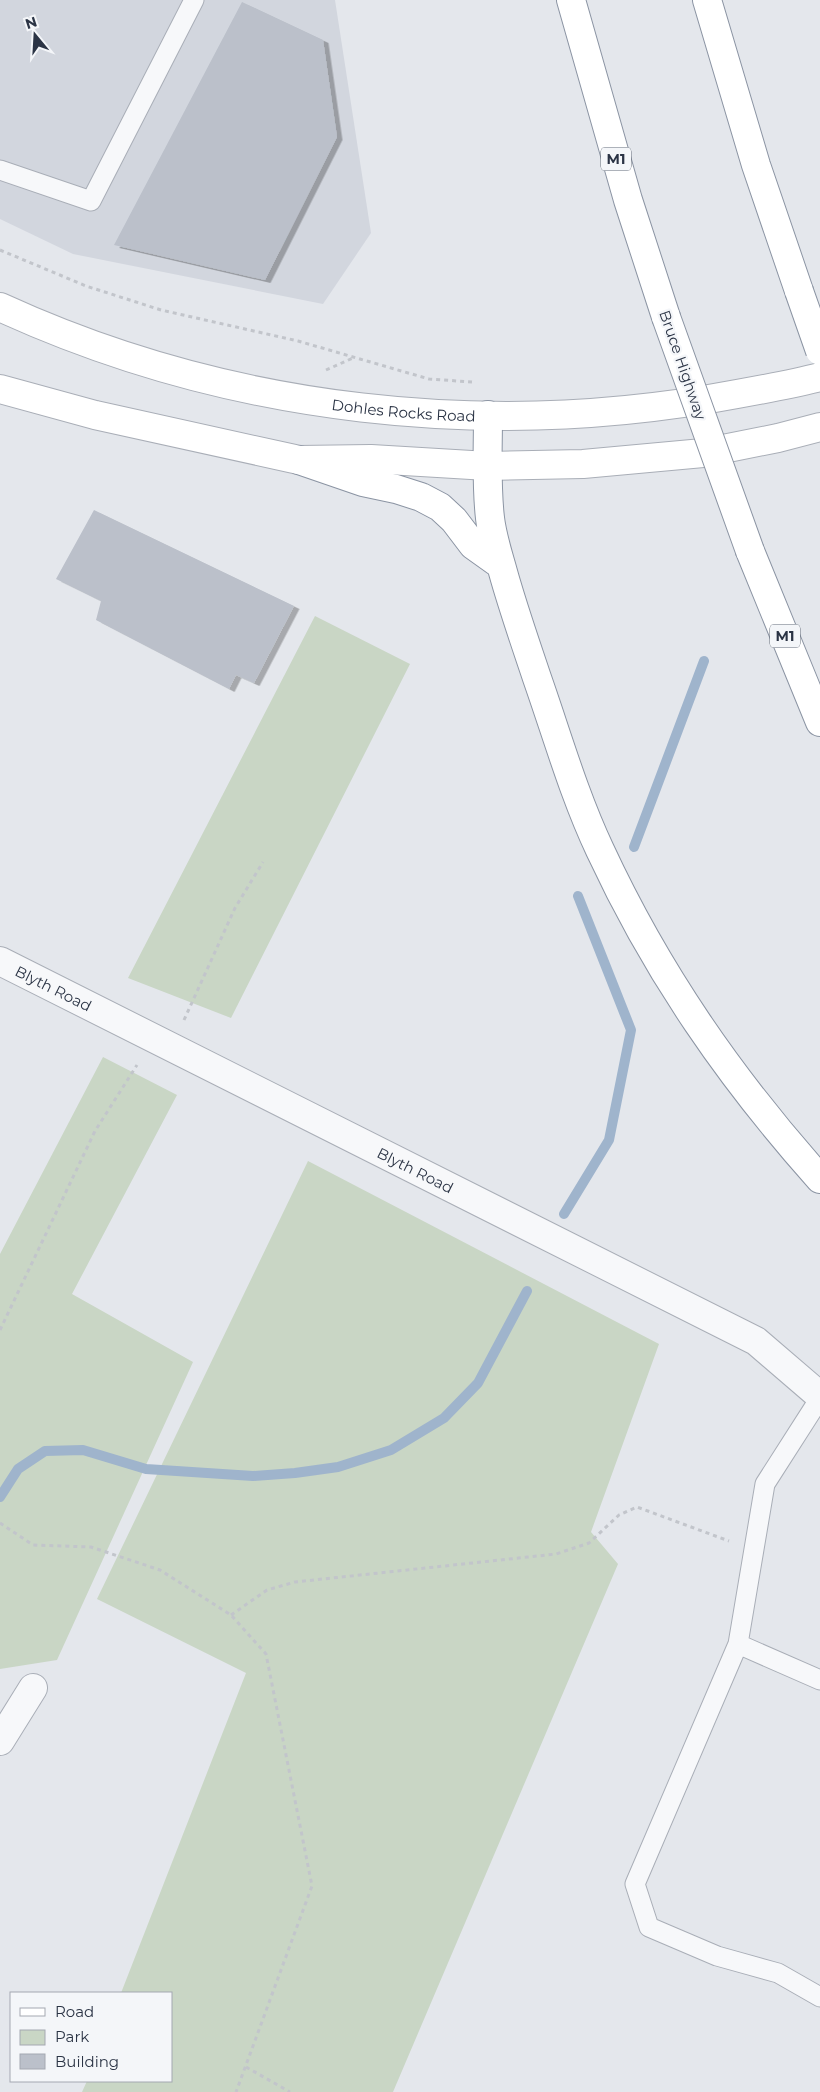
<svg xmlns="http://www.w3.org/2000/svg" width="820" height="2092" viewBox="0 0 820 2092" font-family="Montserrat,sans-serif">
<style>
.built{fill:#d2d6de}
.green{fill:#c9d6c5}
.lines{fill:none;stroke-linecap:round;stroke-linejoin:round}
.stream{stroke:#9fb4cc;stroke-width:10}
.building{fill:#bbc0ca;filter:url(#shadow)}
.lane-casing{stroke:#a9aeb7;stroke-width:21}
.street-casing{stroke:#a9aeb7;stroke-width:30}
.secondary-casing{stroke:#a9aeb7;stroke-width:30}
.highway-casing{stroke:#8b94a3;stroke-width:30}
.path{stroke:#c2c5cb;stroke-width:3;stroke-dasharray:4 4;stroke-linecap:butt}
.lane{stroke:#f7f8fa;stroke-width:19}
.street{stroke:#f7f8fa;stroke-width:28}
.secondary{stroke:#fff;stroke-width:28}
.highway{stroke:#fff;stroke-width:28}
.highway-bridge-casing{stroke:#8b94a3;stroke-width:30;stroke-linecap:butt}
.highway-bridge{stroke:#fff;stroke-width:28}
.labels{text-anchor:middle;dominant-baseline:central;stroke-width:4.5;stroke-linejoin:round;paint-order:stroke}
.shield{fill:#f4f6f9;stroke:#676e7b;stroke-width:1}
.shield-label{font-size:14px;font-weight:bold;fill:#2b3445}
.street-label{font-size:15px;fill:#2b3445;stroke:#f4f6f9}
</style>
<defs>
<filter id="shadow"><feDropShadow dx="5.5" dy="3" stdDeviation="0" flood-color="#0004"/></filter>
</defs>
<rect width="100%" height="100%" fill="#e4e7ec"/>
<path class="built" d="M0 0H335L371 233 323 304 73 254 0 219Z"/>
<path class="green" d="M315 616 410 664 231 1018 128 978Z
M103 1057 177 1095 72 1294 193 1362 57 1660 0 1669V1254Z
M308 1161 659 1344 591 1532 618 1564 393 2092H82L87 2081H171V1993H121L246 1673 97 1599Z"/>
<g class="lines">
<path class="stream" d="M634 847 704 661
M564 1214 609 1140 631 1030 578 896
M0 1497 18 1469 45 1451 83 1450 146 1469 253 1476 295 1473 338 1467 391 1450 444 1418 478 1383 527 1291"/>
</g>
<path class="building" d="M242 2 323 40 337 137 265 280 114 245Z
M94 510 294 606 254 683 236 675 229 689 96 620 101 601 56 579Z"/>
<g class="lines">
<defs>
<path id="lane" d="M0 170 91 201 194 0
M820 1398 765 1484 738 1644 635 1884 649 1927 717 1956 778 1973 820 1997
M738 1644 820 1680"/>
<g id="street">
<path id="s1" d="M0 961 756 1341 820 1396"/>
<path d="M0 1741 33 1688"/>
</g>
<g id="secondary">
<path id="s2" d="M0 307C229 412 490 441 737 394 765 389 793 384 820 377"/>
<path d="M0 389 95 415 299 460 371 459 488 466 583 464 703 453 778 438 820 427"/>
</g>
<path id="highway" d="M571 0 628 200 666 317
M707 0 756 165 799 291
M488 415C488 449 486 484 490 518 492 536 498 554 503 572 513 608 525 642 537 678 557 735 574 795 600 850 657 973 730 1078 820 1179
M299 460 363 482 396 489 421 497 440 507 454 520 473 545 501 565
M750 551 820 722"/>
</defs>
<use href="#lane" class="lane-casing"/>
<use href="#street" class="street-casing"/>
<use href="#secondary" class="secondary-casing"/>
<use href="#highway" class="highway-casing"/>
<path class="path" d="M0 250 86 286 161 310 298 341 429 379 472 382
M326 370 353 358
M184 1020 235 908 263 862
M0 1330 95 1131 137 1065
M0 1523 33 1545 91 1547 160 1570 231 1615 266 1654 312 1886 236 2092
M231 1615 267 1590 295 1582 556 1554 589 1543 619 1515 637 1507 729 1541
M246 2067 290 2092"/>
<use href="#lane" class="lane"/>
<use href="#street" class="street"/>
<use href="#secondary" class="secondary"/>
<use href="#highway" class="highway"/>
<defs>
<path id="highway-bridge" d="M799 291 820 351
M666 317 750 551"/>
</defs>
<use href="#highway-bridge" class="highway-bridge-casing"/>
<use href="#highway-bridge" class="highway-bridge"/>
</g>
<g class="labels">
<g class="shield">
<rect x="601" y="147.5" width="30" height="23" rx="4"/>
<rect x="770" y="624.5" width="30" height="23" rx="4"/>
</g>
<g class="shield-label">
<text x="616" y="159">M1</text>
<text x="785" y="636">M1</text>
</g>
<g class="street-label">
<text transform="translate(683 365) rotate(71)">Bruce Highway</text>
<text stroke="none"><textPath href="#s2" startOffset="419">Dohles Rocks Road</textPath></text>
<text stroke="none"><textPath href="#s1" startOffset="60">Blyth Road</textPath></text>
<text stroke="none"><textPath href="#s1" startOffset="465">Blyth Road</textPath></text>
</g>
</g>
<rect x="10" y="1992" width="162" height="90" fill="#f4f6f9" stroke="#a4a8b1"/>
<rect x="20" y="2008" width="25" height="8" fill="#ffffff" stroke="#a4a8b1"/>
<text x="55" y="2017" font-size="15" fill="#2b3445">Road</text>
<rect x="20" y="2030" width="25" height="15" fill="#c9d6c5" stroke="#a4a8b1"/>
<text x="55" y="2042" font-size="15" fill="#2b3445">Park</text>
<rect x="20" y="2054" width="25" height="15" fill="#bbc0ca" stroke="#a4a8b1"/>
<text x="55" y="2067" font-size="15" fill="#2b3445">Building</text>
<g transform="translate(35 35) rotate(342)" stroke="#f4f6f9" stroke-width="4" paint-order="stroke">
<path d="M0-4L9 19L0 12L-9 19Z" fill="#2b3445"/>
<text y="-8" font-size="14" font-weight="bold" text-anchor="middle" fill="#2b3445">N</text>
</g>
</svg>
